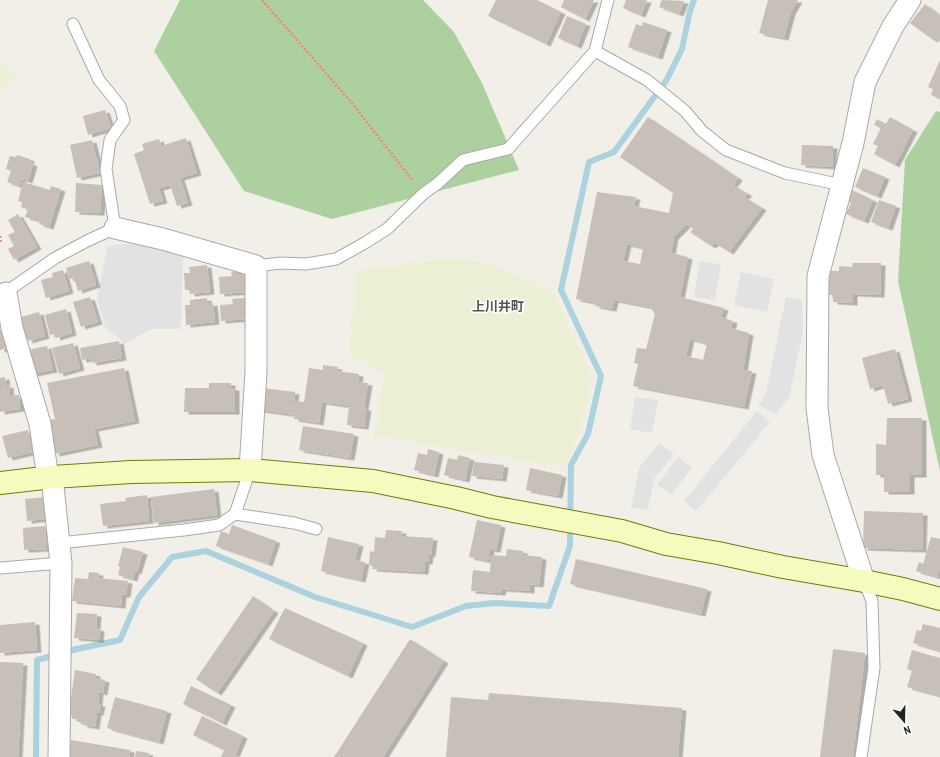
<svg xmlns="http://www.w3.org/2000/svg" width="940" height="757" viewBox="0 0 940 757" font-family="'Archivo Narrow','Noto Sans JP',sans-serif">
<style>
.farmland{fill:#eef0d5}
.forest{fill:#add19e}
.parking{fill:#e2e2e2}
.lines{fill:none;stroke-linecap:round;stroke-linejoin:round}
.stream{stroke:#aad3df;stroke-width:6}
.building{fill:#c7bfb8;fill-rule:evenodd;filter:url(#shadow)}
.lane-casing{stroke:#a9a9a9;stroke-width:13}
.street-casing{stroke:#a9a9a9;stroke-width:23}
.secondary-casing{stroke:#707d05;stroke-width:24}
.path{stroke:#fa8072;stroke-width:2.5;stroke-dasharray:2 2;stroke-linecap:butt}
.lane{stroke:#fff;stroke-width:11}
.street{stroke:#fff;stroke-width:21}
.secondary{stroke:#f7fabf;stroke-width:22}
.labels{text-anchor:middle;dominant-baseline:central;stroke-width:3;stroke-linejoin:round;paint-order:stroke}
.neighbourhood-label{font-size:13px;font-weight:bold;fill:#555;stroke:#fff}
</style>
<defs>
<filter id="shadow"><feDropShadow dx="4.5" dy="2.5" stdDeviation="0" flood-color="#0004"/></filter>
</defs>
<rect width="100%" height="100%" fill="#f2efe9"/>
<path class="farmland" d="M0 61 16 74 0 92Z
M441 259 482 261 521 277 553 292 593 379 579 434 566 468 374 436 384 374 348 354 357 270Z"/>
<path class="forest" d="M180 0H423L454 32 482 83 519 170 332 219 244 191 154 51Z
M936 111 940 112V471L898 281 905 160Z"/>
<path class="parking" d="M134 243 183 254 181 321 180 329H151L125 344 105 327 97 298 107 248 114 245Z
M700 261 721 265 715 300 694 297Z
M741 272 774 279 767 312 734 305Z
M786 297 802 300 803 332 789 398 776 414 759 406 766 393Z
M635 397 658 400 652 433 630 429Z
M757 411 770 422 696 511 684 501Z
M659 443 674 454 654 479 648 510 631 507 639 468Z
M678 457 692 468 671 495 657 485Z"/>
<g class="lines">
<path class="stream" d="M36 757 37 660 77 649 120 640 139 597 172 557 206 551 315 597 412 627 466 606 495 603 549 606 570 546 571 465 588 434 601 376 561 290 589 162 614 152 666 81 682 49 690 11 694 0"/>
</g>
<path class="building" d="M496 0H537L561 12 546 44 488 16Z
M564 0H594L585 19 561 7Z
M626 0H647L641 15 623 8Z
M662 0 684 1 679 14 659 7Z
M768 0H798L791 12 784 38 759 33Z
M925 4 940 16V42L935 38 933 40 910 23Z
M567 16 586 24 577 46 558 38Z
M643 22 667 30 658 57 628 47 636 24 642 26Z
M940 60V99L931 95 933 89 928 87Z
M105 110 111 128 88 135 83 116Z
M648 117 738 178 733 185 748 194 744 197 762 208 729 252 715 243 711 246 690 232 693 229 687 224 674 237 671 253 688 257 680 297 724 308 721 317 733 321 731 328 749 333 743 370 752 371 744 407 633 386 638 364 634 363 637 348 646 349 655 314 650 307 614 300 612 309 595 306 596 303 576 299 597 192 636 197 634 206 669 213 673 193 620 157ZM627 244 643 248 640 264 623 261ZM690 339 707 344 703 360 686 356Z
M890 117 913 130 895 165 874 154 878 146 873 144 881 128 874 125 877 119 886 124Z
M186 138 197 173 180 178 188 203 177 206 170 185 159 188 163 201 150 204 134 154 144 150 142 144 159 139 161 146Z
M92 140 100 173 77 178 70 145Z
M802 145 833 146 832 167 801 165Z
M17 155 30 159 29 162 33 164 28 181 22 179 19 186 7 182 11 171 6 169 10 156 16 157Z
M863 168 885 177 877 196 855 187Z
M23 182 50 190 51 186 61 189 49 227 39 224 40 221 25 217 28 209 21 207 22 202 18 201Z
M76 183 102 185 100 213 75 212Z
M852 190 873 200 864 221 846 214 851 203 847 201Z
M879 200 896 206 888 228 871 222Z
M18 214 37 247 14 260 8 249 14 246 8 235 15 232 8 220Z
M89 261 96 285 78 291 74 278 69 279 66 268Z
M853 263H881L880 295 853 294V303L833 302V295H828L830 271H839V266L852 267Z
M207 265 210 292 190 294V290H185L184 273H190L189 267Z
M63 270 69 291 46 298 41 280 53 277 52 273Z
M244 271 246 292 220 294 219 277 232 276 231 272Z
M90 297 98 322 81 327 73 302Z
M207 298V304L213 303 215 322 186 325 185 305H190V300Z
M245 298 247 319 221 321 220 305 233 304 232 299Z
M66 309 72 333 56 338 55 334 50 335 45 315Z
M39 312 45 336 28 341 27 336 22 337 18 322 22 320 21 317Z
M2 329 6 348 0 350V330Z
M119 341 122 358 92 363 91 358 82 360 80 348Z
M73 343 80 368 59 374 52 348Z
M47 346 53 370 32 374 27 350Z
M895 349 908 399 888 404 883 385 870 389 862 358Z
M323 365 338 367 337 371 359 374 358 382 368 383 364 408H367L364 427 347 425 349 406 322 402 319 423 294 419 295 415 260 410 263 388 295 392 294 401 304 402 309 368 323 370Z
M124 368 135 421 94 429 98 445 55 454 49 420 55 419 47 383Z
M5 377 6 386 9 385 10 396 19 395 20 409 0 412V378Z
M209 383H231V388H235V412H184L185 388H209Z
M887 418H922V475H910V492H884V475H876V444L886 445Z
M303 426 354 434 350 458 299 450Z
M28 430 33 452 8 458 2 436Z
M428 449 439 452 434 475 414 470 418 453 427 455Z
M458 455 470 458 465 480 444 475 448 458 457 460Z
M474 462 504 465 502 479 472 476Z
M530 468 562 475 558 496 526 490Z
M214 489 217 515 154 523 151 497Z
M147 495 149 521 103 526 100 504 126 501 125 498Z
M45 497 46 519 27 521 25 499Z
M864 511 923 513 922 550 863 548Z
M477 520 501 525 496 550 490 549 488 561 469 557Z
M232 525 276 541 268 564 216 546 221 531 229 534Z
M45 526 47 549 24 550 23 528Z
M386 530 402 531 401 536 433 538 431 555 429 554 428 562H425L424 572 372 569 373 566 369 565 370 551 374 552 375 537 385 538Z
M328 537 359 544 355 560 365 562 361 580 321 571Z
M931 537 940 539V567L937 577 916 571 919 562 923 564Z
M123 547 143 552 137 572 135 571 133 579 118 575 120 567 118 566Z
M507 549 523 551V555L542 557 539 585 530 584V591L502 589 501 593 471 591 473 570 490 572 491 555 506 556Z
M576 559 707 589 701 614 570 584Z
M89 572 99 573 98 578 128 581 126 595H122L121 606 72 601 75 578 88 579Z
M253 596 274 611 217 693 196 679Z
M285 608 363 643 348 676 269 639Z
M77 613 97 614 96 628 100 629 99 640 74 638Z
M35 622 37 650 0 653V625Z
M923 624 940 628V651L913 643 917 630 921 631Z
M410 639 444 661 383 757H334Z
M833 649 865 653 853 757H820Z
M912 650 940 658V696L907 687 912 671 907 669Z
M0 662 23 663 18 757H0Z
M75 670 96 674V678L105 680 103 693 99 692 98 704H101L99 713H97L95 727 83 725V723L76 721 77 717 68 716 64 698 71 699Z
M191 686 231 705 222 723 183 704Z
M489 693 682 708 678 757H446L451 697 488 700Z
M115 697 167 711 159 742 107 728Z
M202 716 243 736 235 755 240 757H221L224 750 193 735Z
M71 740 130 750 129 757H68Z
M136 751 149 753 148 757H135Z"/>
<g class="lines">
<defs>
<path id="lane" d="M595 51 647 80 685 111 702 131 726 150 785 173 842 185
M256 266 280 263 306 264 336 259 363 244 387 229 423 194 437 184 463 160 508 149 595 51 608 0
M2 295 55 258 87 241 115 228 106 169 110 140 124 120 120 106 99 80 73 24
M235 514 294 523 316 529
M59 543 184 530 219 525 235 514 250 470
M0 568 61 563
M861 757 874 668 872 601 864 581"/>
<path id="street" d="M115 228 163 239 256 266V372L250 470
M6 293 12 328 40 424 48 478
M52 477 61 563 59 757
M864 581 823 455 817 408 818 276 853 143 865 82 893 26 910 0"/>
<path id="secondary" d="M0 483 52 477 131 472 250 470 373 481 456 498 492 507 622 531 666 544 718 553 783 567 864 581 903 589 940 599"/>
</defs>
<use href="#lane" class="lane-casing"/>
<use href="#street" class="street-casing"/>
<use href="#secondary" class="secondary-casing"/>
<path class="path" d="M262 0 351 102 413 181
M0 236 1 244"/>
<use href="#lane" class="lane"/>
<use href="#street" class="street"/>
<use href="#secondary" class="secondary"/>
</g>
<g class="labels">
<g class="neighbourhood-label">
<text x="498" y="306">上川井町</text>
</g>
</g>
<g transform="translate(904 721) rotate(160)" stroke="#ffffff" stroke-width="3" paint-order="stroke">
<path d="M0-3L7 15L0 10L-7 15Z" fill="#222222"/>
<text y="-6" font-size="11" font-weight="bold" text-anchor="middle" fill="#222222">N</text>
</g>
</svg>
